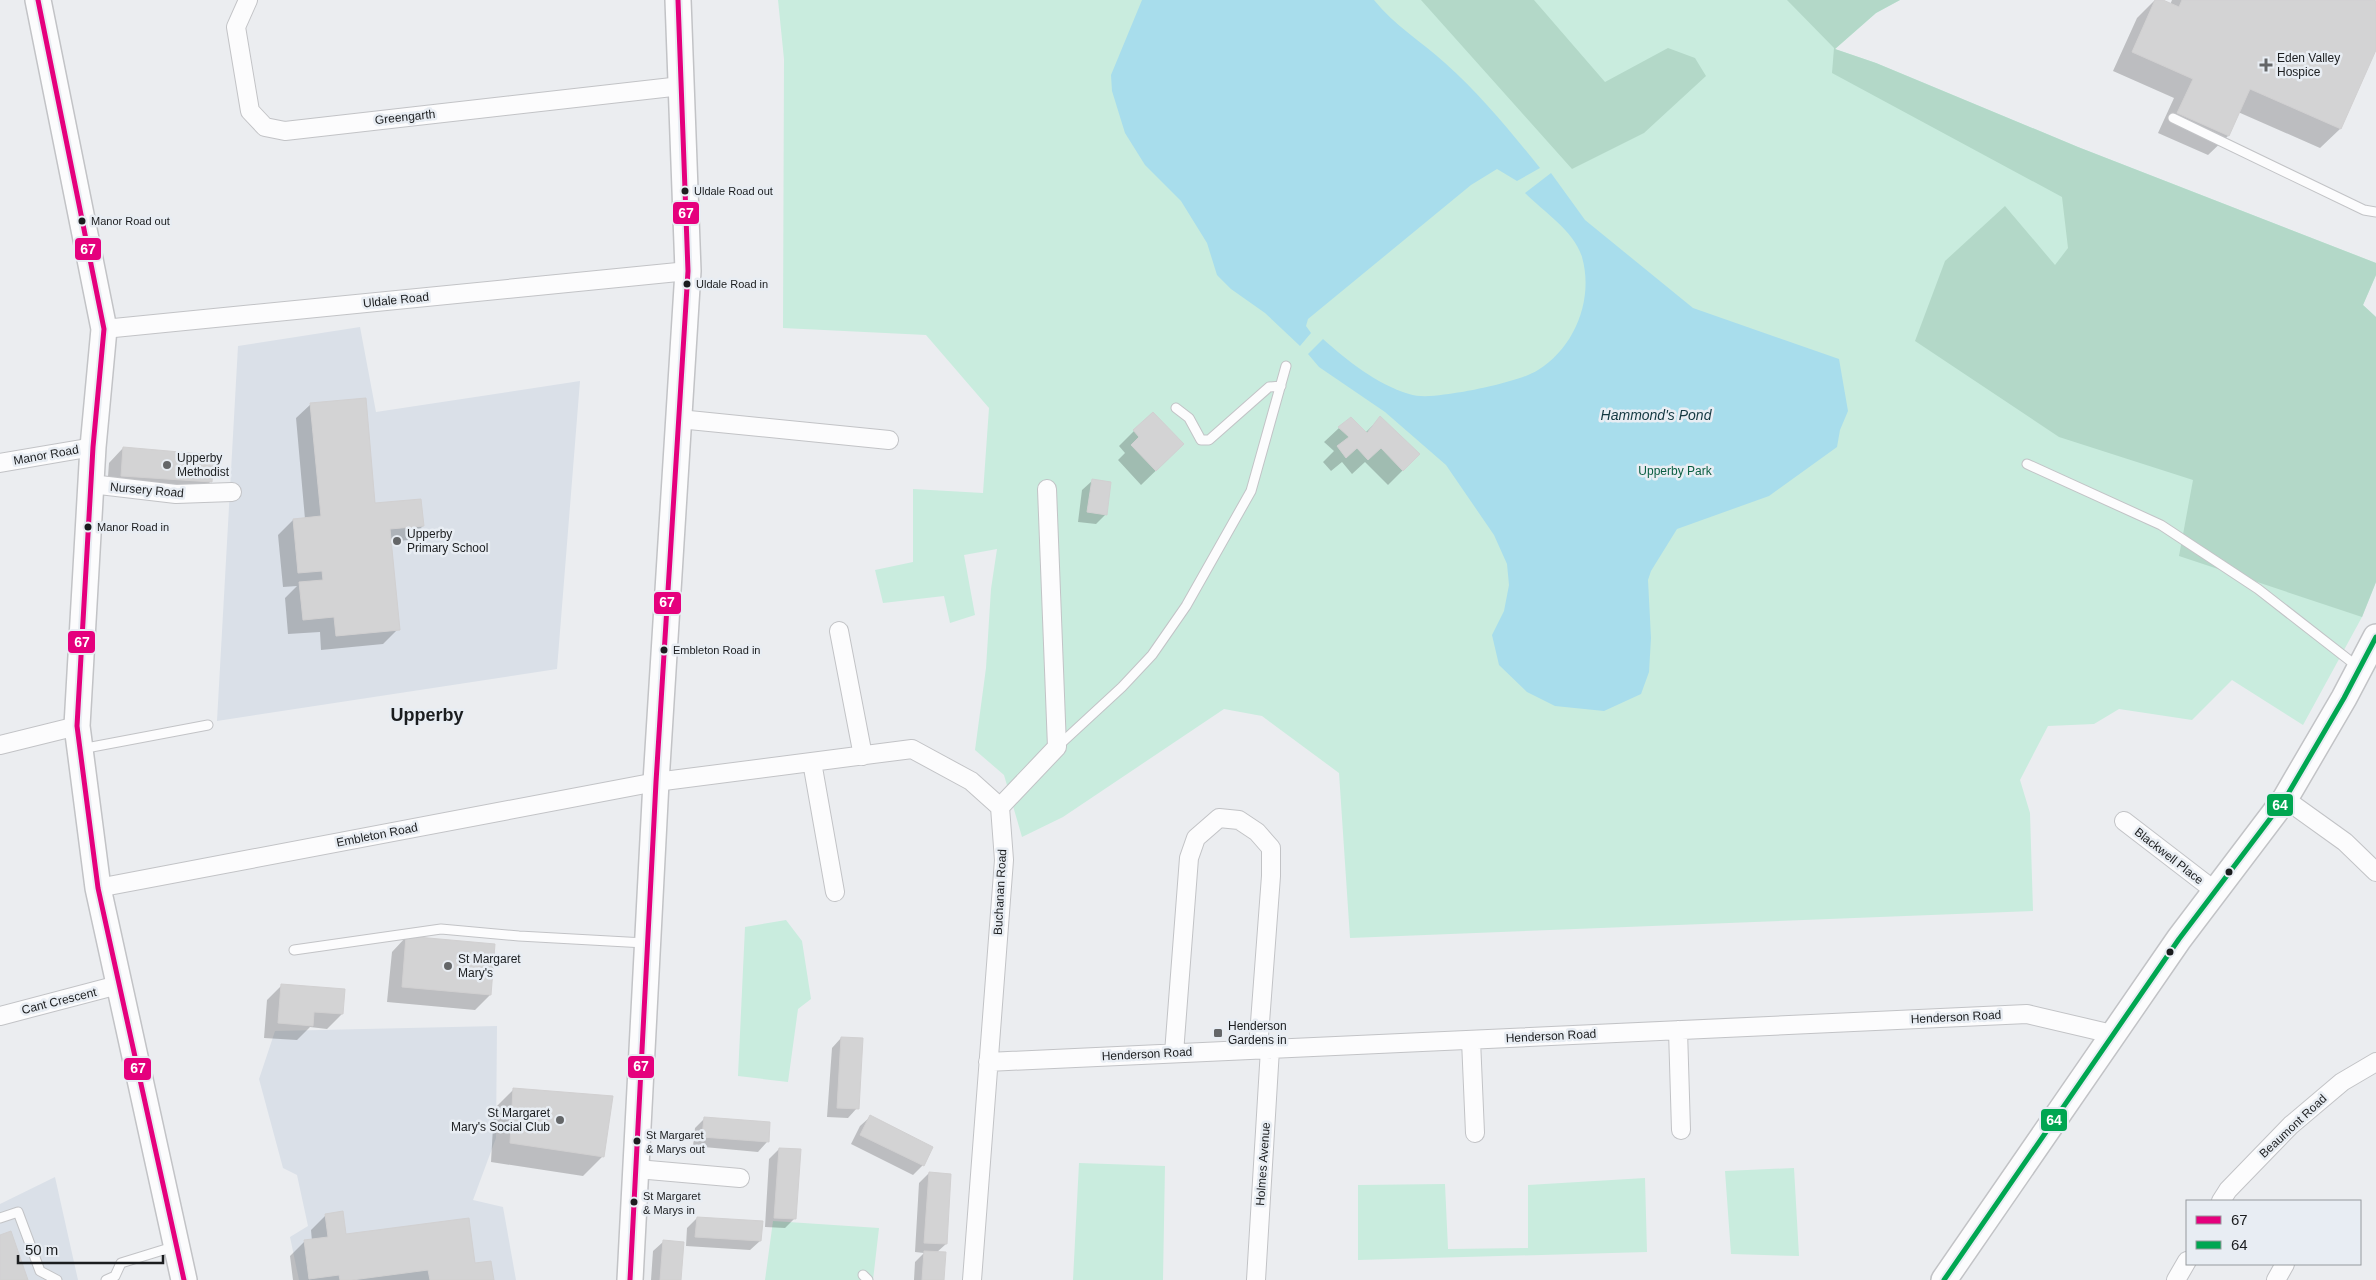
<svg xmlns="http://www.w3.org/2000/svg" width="2376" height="1280" viewBox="0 0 2376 1280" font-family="Arial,sans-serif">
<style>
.built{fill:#dae0e8}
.green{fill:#c9ecde}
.forest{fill:#b3d8c8}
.water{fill:#a8ddec}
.shadow{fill:#0003}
.building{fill:#d3d3d4;stroke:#d1d0d1}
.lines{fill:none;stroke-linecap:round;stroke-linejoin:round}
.lane-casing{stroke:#c2c3c6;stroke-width:11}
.street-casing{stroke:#c2c3c6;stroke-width:20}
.secondary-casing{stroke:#c2c3c6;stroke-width:28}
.lane{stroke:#fcfcfd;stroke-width:9}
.street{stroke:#fcfcfd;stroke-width:18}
.secondary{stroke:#fcfcfd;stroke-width:25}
.bus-1-casing{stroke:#e8edf3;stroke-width:9}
.bus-2-casing{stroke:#e8edf3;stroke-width:9}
.bus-1{stroke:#e5007d;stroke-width:5}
.bus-2{stroke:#00a651;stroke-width:5}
.poi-dot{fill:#646668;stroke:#e8edf3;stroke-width:2}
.bus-dot{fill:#1b1d1f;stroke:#e8edf3;stroke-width:2}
.labels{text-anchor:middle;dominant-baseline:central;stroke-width:5;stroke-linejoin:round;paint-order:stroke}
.bus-label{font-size:11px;fill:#1b1d1f;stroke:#e8edf3;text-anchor:start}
.poi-label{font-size:12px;fill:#1b1d1f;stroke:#e8edf3;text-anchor:start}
.street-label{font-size:12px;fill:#1b1d1f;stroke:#e8edf3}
.park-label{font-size:12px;fill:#0b5e42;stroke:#e8edf3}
.water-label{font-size:14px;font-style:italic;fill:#143841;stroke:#e8edf3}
.district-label{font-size:18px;font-weight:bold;fill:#1b1d1f;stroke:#e8edf3}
.line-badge{stroke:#e8edf3;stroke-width:2}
.badge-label{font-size:14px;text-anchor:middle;font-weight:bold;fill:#fff}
</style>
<rect width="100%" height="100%" fill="#ebedf0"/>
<path class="built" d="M360 327 376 412 580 381 557 669 217 721 238 346Z
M497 1026 496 1138 473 1200 503 1207 516 1280H299L290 1237 308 1226 297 1175 283 1168 259 1079 275 1031Z
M55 1177 78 1280H0V1204Z"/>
<path class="green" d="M778 0H1900L1876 13 1835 49 1876 63 2078 147 2376 263V275L2363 305 2376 317V582L2362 617 2303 725 2232 680 2192 720 2119 709 2094 724 2048 726 2020 780 2030 813 2033 911 1350 938 1339 773 1262 716 1224 709 1063 817 1022 837 1004 775 975 750 986 668 991 589 997 549 964 555 975 615 950 623 944 596 883 603 875 570 913 562V489L983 493 989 408 926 335 783 328 784 59Z
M786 920 802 941 811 999 798 1009 788 1082 738 1076 745 927Z
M1079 1163 1165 1166 1163 1280H1073Z
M1794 1168 1799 1256 1731 1254 1725 1171Z
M1645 1178 1647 1252 1358 1260V1185L1445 1184 1448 1249 1528 1248V1185Z
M773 1221 879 1228 873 1280H765Z"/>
<path class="forest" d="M1421 0H1534L1605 82 1668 48 1695 58 1706 76 1644 133 1572 169Z
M1787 0H1900L1876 13 1835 49 1876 63 2078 147 2376 263V275L2363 305 2376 317V582L2362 617 2179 556 2193 480 2059 437 1915 341 1945 261 2005 206 2055 265 2068 248 2062 197 1832 73 1834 48Z"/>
<path class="water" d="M1142 0H1374C1394 25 1422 42 1445 63 1481 95 1510 131 1540 168L1517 181 1497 169 1471 185 1308 319 1306 326 1311 333 1300 346 1265 313 1231 289 1217 275 1207 243 1181 201 1145 165 1125 133 1112 91 1111 75Z
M1551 173 1585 220 1693 308 1839 359 1848 411 1840 430 1837 447 1769 496 1677 529 1651 571 1648 580 1651 638 1649 672 1641 694 1604 711 1555 706 1527 692 1499 665 1492 635 1504 611 1509 585 1507 564 1494 535 1446 465 1385 412 1319 367 1308 354 1323 339C1348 361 1376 384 1409 394 1424 399 1446 394 1462 392 1480 389 1523 380 1538 370 1575 347 1594 299 1582 257 1574 231 1544 212 1525 193Z"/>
<path class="shadow" d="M2155 0 2170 5 2172 0H2370L2376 3V47L2340 129 2320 148 2238 112 2228 136 2208 155 2158 133 2174 98 2113 71 2137 18Z
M311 404 374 504 423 526 408 540 390 542 398 629 383 644 321 650 320 632 288 634 285 598 297 586 283 587 278 535 293 520 305 519 296 418Z
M1152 413 1168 459 1141 485 1118 460 1125 453 1119 446Z
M1380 418 1419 454 1388 485 1365 462 1352 474 1342 462 1331 471 1323 462 1334 451 1324 442 1339 428 1365 433Z
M123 448 211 481 196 496 107 490 109 463Z
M1092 481 1106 514 1096 524 1078 522 1082 490Z
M406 937 490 995 475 1010 387 1002 392 952Z
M282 985 342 1014 327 1029 310 1027 297 1040 264 1038 267 1000Z
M841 1038 857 1108 848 1118 827 1117 832 1048Z
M513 1090 603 1156 583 1176 491 1162 494 1109Z
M870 1117 923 1165 913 1175 851 1144 860 1126Z
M705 1118 767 1142 758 1152 693 1146 695 1128Z
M779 1149 795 1218 785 1228 765 1227 769 1159Z
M929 1173 946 1244 936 1253 943 1280H914L915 1262 924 1253 915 1252 919 1183Z
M326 1215 345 1235 474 1264 493 1280H293L290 1256 304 1242 312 1241 311 1230Z
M697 1218 760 1241 750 1250 686 1246 687 1228Z
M663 1242 680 1280H651L653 1251Z"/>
<path class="building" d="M2155 0H2163L2179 7 2182 0H2373L2376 1V50L2341 129 2250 89 2229 136 2177 113 2193 79 2132 52Z
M366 398 375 503 421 499 424 526 390 529 400 630 336 636 334 617 303 620 299 582 323 580 322 571 298 573 293 519 321 516 310 403Z
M1153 412 1184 444 1156 471 1131 445 1139 437 1133 430Z
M1380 416 1420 454 1403 471 1381 448 1368 460 1357 448 1346 458 1337 446 1349 437 1338 427 1351 417 1367 433Z
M123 447 214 455 212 482 121 476Z
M1092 479 1111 482 1107 515 1087 512Z
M406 936 495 944 491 995 402 987Z
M281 984 345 989 343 1014 314 1012 313 1026 278 1023Z
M841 1037 863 1038 859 1109 837 1108Z
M513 1088 613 1096 604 1157 510 1143Z
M870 1115 933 1147 924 1166 860 1135Z
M704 1117 770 1122 769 1142 702 1137Z
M779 1148 801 1149 796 1219 774 1218Z
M929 1172 951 1174 947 1244 924 1243Z
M343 1211 346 1234 469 1218 475 1263 491 1261 494 1280H430L428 1270 352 1280H340L339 1275 309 1279 304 1240 328 1237 325 1214Z
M697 1217 763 1221 761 1241 695 1237Z
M11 1231 28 1280H0V1235Z
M663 1240 684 1242 681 1280H660Z
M924 1251 946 1252 944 1280H922Z"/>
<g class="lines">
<defs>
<path id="lane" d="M2173 118 2364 210 2376 212
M1176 408 1189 418 1201 440H1209L1269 387 1281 386
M2027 464 2161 525 2258 589 2358 667
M1057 747 1122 687 1152 655 1186 606 1251 491 1286 366
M81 749 208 725
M294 950 441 929 519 936 645 943
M0 1218 18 1212 40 1271 57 1280
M863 1275 868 1280
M106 1280 115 1276 121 1263 176 1246"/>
<path id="street" d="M248 0 236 27 250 111 265 127 285 131 681 86
M104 329 688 271
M679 419 889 440
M0 463 93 447
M91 484 176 494 232 492
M839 631 863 756
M0 745 77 726
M812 762 835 892
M2285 799 2345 842 2376 872
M1000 807 1057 747 1047 489
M2124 821 2215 891
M98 888 656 782 912 749 971 781 1000 807 1004 860 972 1280
M0 1016 118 985
M1678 1030 1681 1130
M1471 1040 1475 1133
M1174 1053 1189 858 1196 838 1219 818 1239 820 1257 832 1271 848V876L1258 1049
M988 1062 2027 1014 2112 1034
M637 1169 740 1178
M2221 1201 2228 1190 2291 1125 2342 1082 2376 1062
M1256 1280 1270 1049
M2176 1280 2187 1261
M2276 1280 2285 1264"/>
<path id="secondary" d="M38 0 104 329 93 447 77 726 98 888 184 1280
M630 1280 656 782 688 271 678 0
M1944 1280 2179 939 2285 799 2344 698 2376 637"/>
</defs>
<use href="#lane" class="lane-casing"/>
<use href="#street" class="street-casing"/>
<use href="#secondary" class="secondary-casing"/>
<use href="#lane" class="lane"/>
<use href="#street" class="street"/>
<use href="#secondary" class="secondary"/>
<defs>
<path id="bus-1" d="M38 0 104 329 93 447 77 726 98 888 184 1280
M630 1280 656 782 688 271 678 0"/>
<path id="bus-2" d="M1944 1280 2179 939 2285 799 2344 698 2376 637"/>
</defs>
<use href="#bus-1" class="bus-1-casing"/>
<use href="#bus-2" class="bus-2-casing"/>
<use href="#bus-1" class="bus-1"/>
<use href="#bus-2" class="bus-2"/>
</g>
<g class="poi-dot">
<path d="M2263.5 57.5h5v5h5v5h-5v5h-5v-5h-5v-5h5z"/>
<circle cx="167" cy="465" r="5"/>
<circle cx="397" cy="541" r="5"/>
<circle cx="448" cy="966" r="5"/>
<rect x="1213" y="1028" width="10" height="10" rx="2.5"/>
<circle cx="560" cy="1120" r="5"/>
</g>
<g class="bus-dot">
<circle cx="685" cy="191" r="4.5"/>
<circle cx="82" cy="221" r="4.5"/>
<circle cx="687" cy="284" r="4.5"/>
<circle cx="88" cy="527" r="4.5"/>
<circle cx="664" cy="650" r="4.5"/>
<circle cx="2229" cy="872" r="4.5"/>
<circle cx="2170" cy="952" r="4.5"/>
<circle cx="637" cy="1141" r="4.5"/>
<circle cx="634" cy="1202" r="4.5"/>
</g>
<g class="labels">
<g class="bus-label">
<text x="694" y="191">Uldale Road out</text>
<text x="91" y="221">Manor Road out</text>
<text x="696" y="284">Uldale Road in</text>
<text x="97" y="527">Manor Road in</text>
<text x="673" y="650">Embleton Road in</text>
<text x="646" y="1135">St Margaret<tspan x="646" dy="14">&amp; Marys out</tspan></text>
<text x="643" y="1196">St Margaret<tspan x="643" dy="14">&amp; Marys in</tspan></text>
</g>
<g class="poi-label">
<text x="2277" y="58">Eden Valley<tspan x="2277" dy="14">Hospice</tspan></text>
<text x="177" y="458">Upperby<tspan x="177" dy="14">Methodist</tspan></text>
<text x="407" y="534">Upperby<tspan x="407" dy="14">Primary School</tspan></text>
<text x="458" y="959">St Margaret<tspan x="458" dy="14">Mary's</tspan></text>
<text x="1228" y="1026">Henderson<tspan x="1228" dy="14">Gardens in</tspan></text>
<text x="550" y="1113" text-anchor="end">St Margaret<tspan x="550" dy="14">Mary's Social Club</tspan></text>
</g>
<g class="street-label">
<text transform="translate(405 117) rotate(-6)">Greengarth</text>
<text transform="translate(396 300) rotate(-6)">Uldale Road</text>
<text transform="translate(46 455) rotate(-10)">Manor Road</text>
<text transform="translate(147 490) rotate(5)">Nursery Road</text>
<text transform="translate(377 835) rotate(-11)">Embleton Road</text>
<text transform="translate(2169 856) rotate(38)">Blackwell Place</text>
<text transform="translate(1000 892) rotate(-87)">Buchanan Road</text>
<text transform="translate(59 1001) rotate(-14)">Cant Crescent</text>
<text transform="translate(1956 1017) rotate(-3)">Henderson Road</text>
<text transform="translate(1551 1036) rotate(-3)">Henderson Road</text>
<text transform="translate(1147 1054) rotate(-3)">Henderson Road</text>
<text transform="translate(2293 1126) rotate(-43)">Beaumont Road</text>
<text transform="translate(1263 1164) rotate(-86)">Holmes Avenue</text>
</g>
<g class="park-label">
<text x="1675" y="471">Upperby Park</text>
</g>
<g class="water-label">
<text x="1656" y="415">Hammond's Pond</text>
</g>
<g class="district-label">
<text x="427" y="715">Upperby</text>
</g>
</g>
<g class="line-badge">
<rect x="672" y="201" width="28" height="24" rx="5" fill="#e5007d"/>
<rect x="74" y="237" width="28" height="24" rx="5" fill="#e5007d"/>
<rect x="653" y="591" width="29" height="24" rx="5" fill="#e5007d"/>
<rect x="67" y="630" width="29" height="24" rx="5" fill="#e5007d"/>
<rect x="2266" y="793" width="28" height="24" rx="5" fill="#00a651"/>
<rect x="627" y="1055" width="28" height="24" rx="5" fill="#e5007d"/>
<rect x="123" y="1057" width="29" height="24" rx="5" fill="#e5007d"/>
<rect x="2040" y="1108" width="28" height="24" rx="5" fill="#00a651"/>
</g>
<g class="badge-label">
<text x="686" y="218">67</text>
<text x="88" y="254">67</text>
<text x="667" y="607">67</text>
<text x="82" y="647">67</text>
<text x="2280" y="810">64</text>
<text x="641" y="1071">67</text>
<text x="138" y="1073">67</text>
<text x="2054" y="1125">64</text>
</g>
<rect x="2186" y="1200" width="175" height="65" fill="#e8edf3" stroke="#969a9e"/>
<rect x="2196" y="1216" width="25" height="8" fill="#e5007d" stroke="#969a9e"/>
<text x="2231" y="1225" font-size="15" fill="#1b1d1f">67</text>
<rect x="2196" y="1241" width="25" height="8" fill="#00a651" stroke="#969a9e"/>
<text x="2231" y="1250" font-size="15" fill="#1b1d1f">64</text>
<path d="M18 1255v8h145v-8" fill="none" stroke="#1b1d1f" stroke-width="2.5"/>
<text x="25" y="1255" font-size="15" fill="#1b1d1f" stroke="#e8edf3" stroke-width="4" paint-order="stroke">50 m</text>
</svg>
